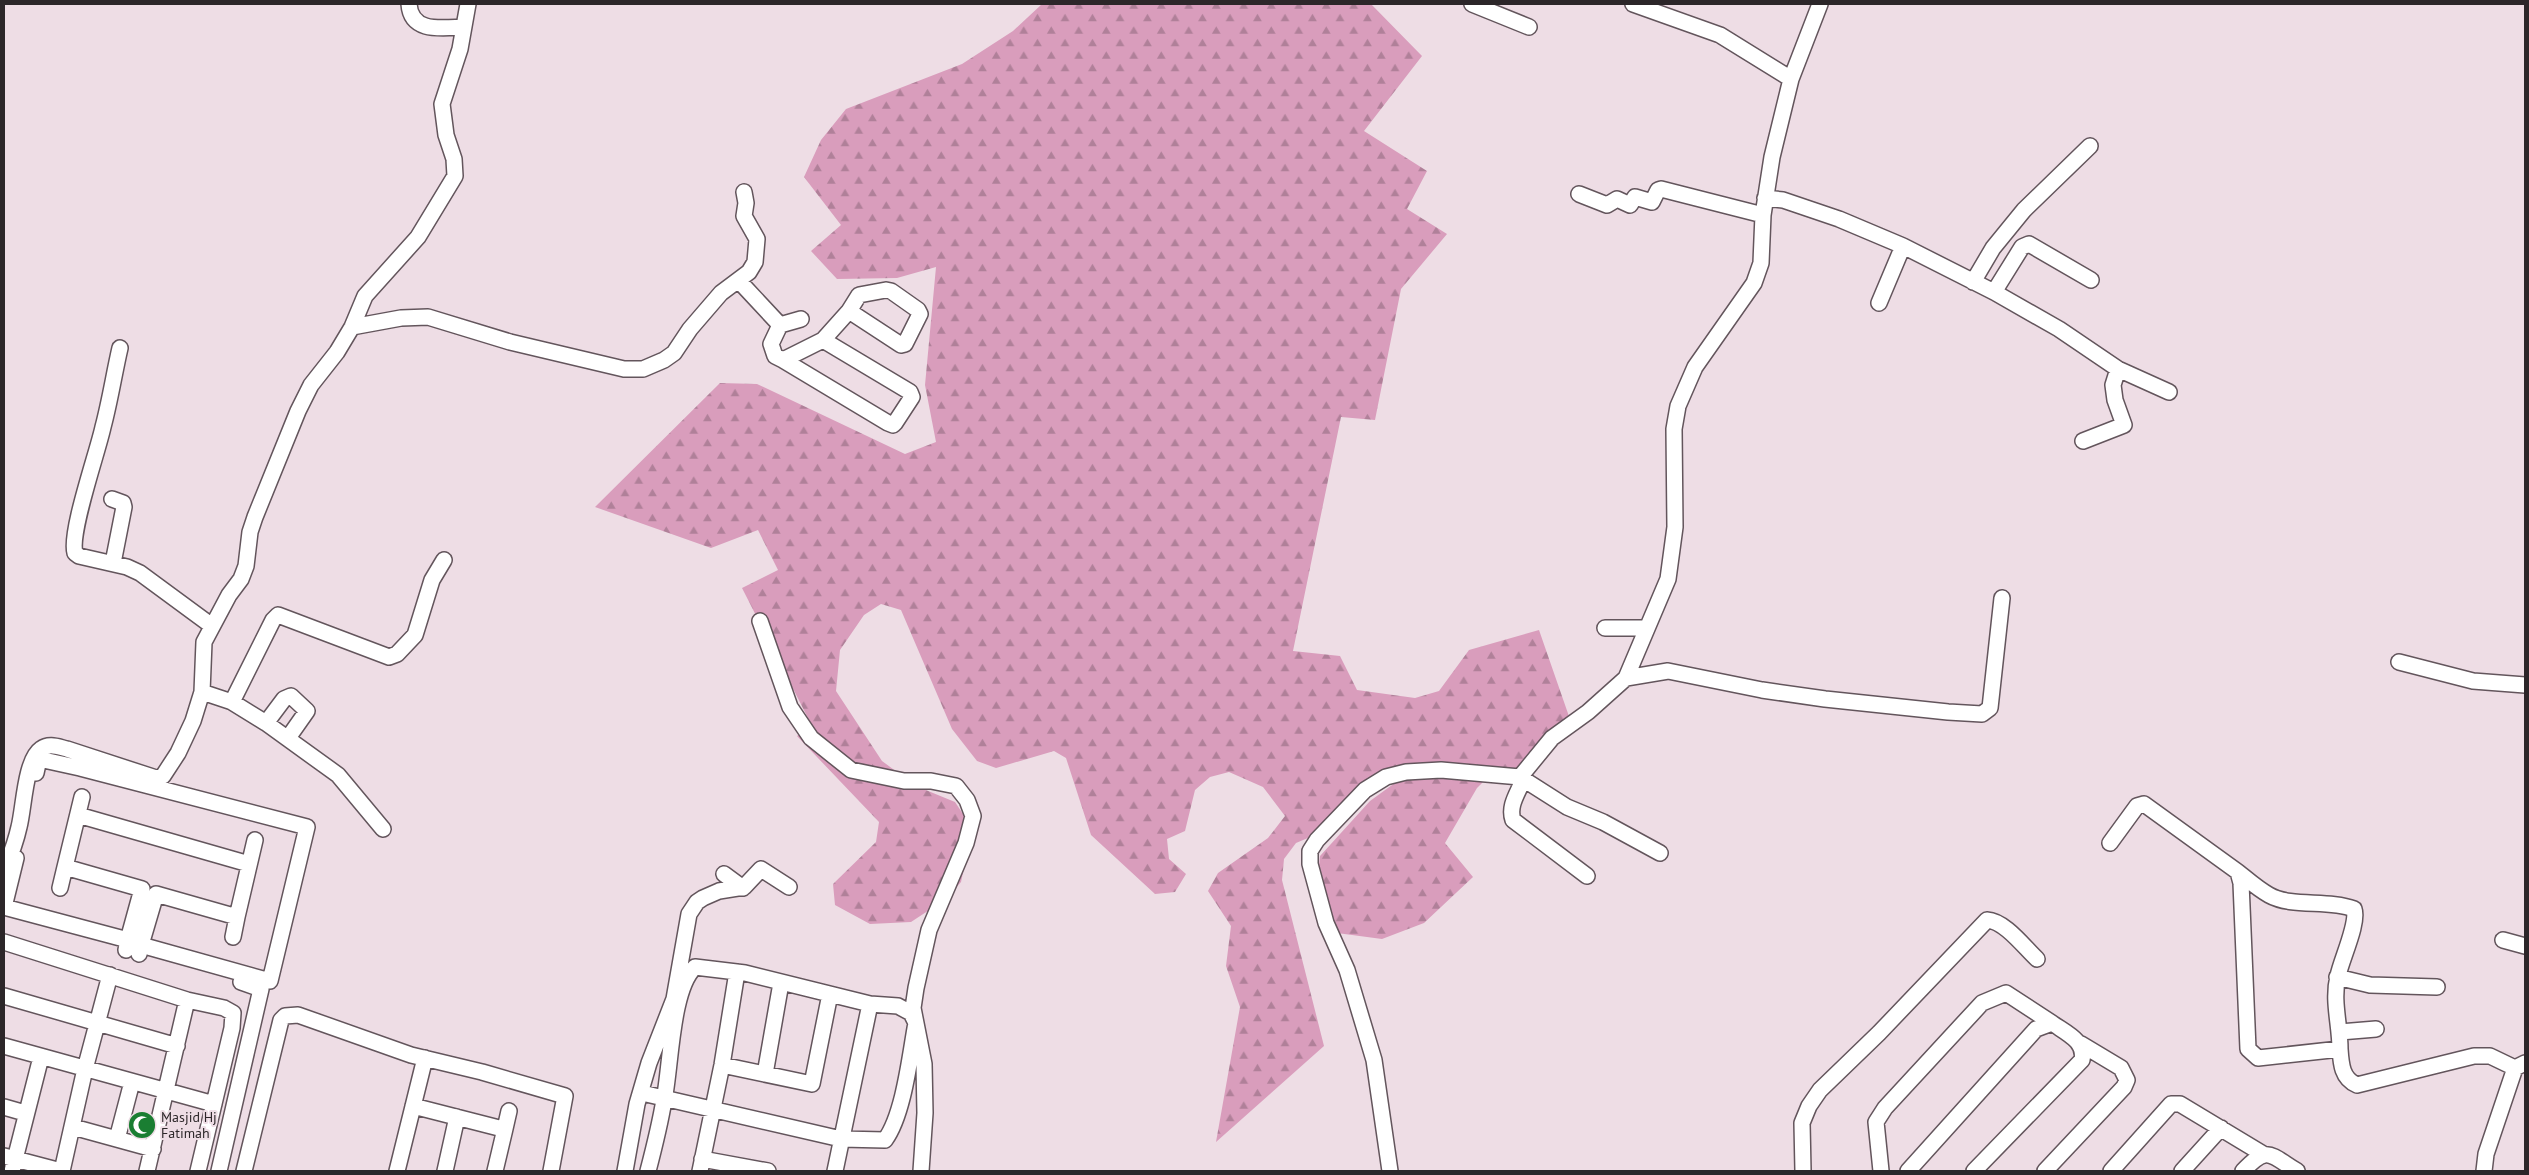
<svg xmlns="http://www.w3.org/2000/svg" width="2529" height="1175" viewBox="0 0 2529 1175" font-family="'PT Sans',sans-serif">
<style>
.forest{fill:url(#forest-firs)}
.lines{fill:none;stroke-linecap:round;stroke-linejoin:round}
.minor-casing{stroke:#63555c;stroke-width:18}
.minor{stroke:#fff;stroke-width:15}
.labels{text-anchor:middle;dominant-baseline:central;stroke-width:4;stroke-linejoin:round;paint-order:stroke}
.poi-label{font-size:14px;fill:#2c2629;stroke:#eedde5;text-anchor:start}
</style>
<defs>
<pattern id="forest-firs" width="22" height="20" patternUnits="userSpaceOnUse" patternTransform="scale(1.25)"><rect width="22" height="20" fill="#d99dbc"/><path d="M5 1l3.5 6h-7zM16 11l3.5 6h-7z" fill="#b08099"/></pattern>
</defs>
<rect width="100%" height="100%" fill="#eedde5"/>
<path class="forest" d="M1042 4H1371L1422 56 1364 131 1427 171 1407 209 1447 234 1401 289 1375 420 1341 417 1293 651 1340 656 1357 690 1415 698 1439 691 1469 650 1539 630 1572 725 1519 775H1490L1477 788 1445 843 1473 877 1424 923 1382 939 1337 933 1318 876 1320 856 1370 801 1414 769 1376 776 1315 835 1296 843 1284 859 1282 880 1324 1046 1216 1142 1240 1007 1226 966 1231 926 1208 891 1218 873 1268 838 1285 816 1263 787 1229 772 1210 777 1195 790 1185 831 1167 839 1169 859 1186 874 1175 892 1155 894 1091 835 1066 758 1054 751 996 768 977 761 952 729 901 610 881 604 864 615 840 650 836 691 882 761 916 786 955 802 967 820 970 841 961 882 946 899 911 922 870 924 835 905 833 884 876 842 879 822 797 736 812 726 742 588 778 570 758 530 711 548 595 507 720 383 757 384 905 454 936 442 925 385 936 267 897 278 837 279 811 251 841 225 804 177 821 140 846 109 962 64 1013 31Z"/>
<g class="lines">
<defs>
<path id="minor" d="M409 4C411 33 441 28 462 27
M1472 4 1529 27
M1633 4 1720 35 1791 79
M1579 194 1607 205 1617 199 1630 205 1635 197 1652 202 1658 190 1661 189 1763 215
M1765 198 1783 200 1839 219 1903 246 1994 292 2059 329 2118 369 2169 392
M739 281 780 325
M1973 282 1993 248 2024 210 2090 146
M886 290 891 291 918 310 920 314 905 344 901 345 849 311 859 295Z
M1994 292 2022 247 2029 244 2091 280
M1879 303 1903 246
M352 327 401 318 428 317 510 342 624 369H643L664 360 674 353 690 329 721 293 749 272 755 262 757 239 744 216 746 203 744 192
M823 340 910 392 912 397 895 423 893 425 888 423 783 360 823 340 849 311
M120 348C114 374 110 401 103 427 98 451 69 533 75 553L79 556 127 567 140 573 212 626
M783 360 775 356 771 344 780 325 801 319
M2083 441 2124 425 2115 400 2113 385 2118 369
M112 499 123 503 124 507 113 563
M760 621 790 707 811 738 851 770 904 781H931L956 786 967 800 973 816 966 843 929 930 916 988 913 1008 924 1064 925 1113 921 1171
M1605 628H1647
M2399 662 2473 681 2525 685
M1626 678 1668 671 1762 690 1825 699 1948 712 1982 714 1990 708 2002 598
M202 692 232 702 266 723 338 775 383 829
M232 702 273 620 278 615 389 657 397 654 415 635 432 580 444 560
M266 723 284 699 291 696 307 711 288 738
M36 773 39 759 80 768 307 827 270 981 141 945 139 954
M1520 777 1567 807 1603 822 1660 853
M1523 780C1518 793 1508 806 1513 820L1587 876
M82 797 65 867 142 889 128 940
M78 815 249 864
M2110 843 2137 806 2144 804 2238 872 2241 883 2248 1049 2258 1058 2340 1049C2341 1064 2342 1079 2357 1085L2474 1056H2490L2515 1068
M16 858 4 907 128 940 126 950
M4 871C10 857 16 841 19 827 24 808 25 760 41 749 49 743 58 747 67 749L156 778 163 776 178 753 193 721 202 692 204 642 229 595 241 579 246 566 250 532 255 517 298 411 311 385 337 352 352 327 365 296 418 237 455 176 454 159 446 135 442 104 460 49 468 4
M2238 872C2248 880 2258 889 2269 895 2292 908 2328 899 2354 909 2359 923 2341 960 2338 976 2332 1001 2340 1024 2340 1049
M724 874 743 888
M60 888 65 867
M233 937 237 917
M2503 940 2525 946
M4 942 187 1000 224 1008 233 1013 232 1028 198 1171
M141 945 156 894 237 917 255 840
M2337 977 2370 985 2437 987
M4 996 177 1046
M2340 1032 2376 1029
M4 1046 214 1104
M722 1065 812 1084 830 994
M765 1074 781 983
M642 1093 841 1139 885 1140C904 1114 910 1055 916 1023L911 1013 898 1006 870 1004 745 973 695 967C671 989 671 1067 664 1100 660 1124 654 1148 648 1171
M413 1106 499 1128 504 1133 495 1171
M4 1107 25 1113
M73 1127 153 1149
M504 1133 509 1111
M117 1139 132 1082
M4 1156 61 1171
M702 1159 768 1171
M12 1171 41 1057
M62 1171 85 1069 110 975
M147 1171 187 1000
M219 1171 261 989 241 982
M244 1171 281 1020 285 1016 298 1015 411 1055 482 1072 565 1096 551 1171
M397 1171 425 1058
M445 1171 457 1117
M625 1171 637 1104 649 1063 674 999 689 914 697 902 703 898 719 891 744 887 761 869 789 887
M700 1171 722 1065 737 972
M835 1171 870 1004
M1390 1171 1374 1060 1347 970 1326 923 1310 864V851L1317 840 1365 790 1386 777 1406 772 1441 770 1520 777 1552 738 1588 712 1626 678 1668 579 1675 527 1674 429 1678 406 1695 367 1754 283 1761 263 1763 215 1772 157 1791 79 1820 4
M1803 1171 1802 1123 1809 1106 1820 1090 1879 1033 1987 920C2005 921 2024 947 2037 959
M1881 1171 1876 1122 1885 1108 1982 1003 2006 993 2052 1023
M1908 1171 2036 1029 2052 1023C2066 1033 2086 1041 2082 1060L1974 1171
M2045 1171 2124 1087 2127 1080 2121 1068 2081 1044
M2111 1171 2171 1104H2180L2263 1154
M2182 1171 2221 1128
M2243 1171C2268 1145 2269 1154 2297 1171
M2484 1171 2486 1154 2515 1068 2525 1063"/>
</defs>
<use href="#minor" class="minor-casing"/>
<use href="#minor" class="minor"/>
</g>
<defs>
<symbol id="mosque-disc" viewBox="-11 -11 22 22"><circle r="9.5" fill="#1a7e32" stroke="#eedde5"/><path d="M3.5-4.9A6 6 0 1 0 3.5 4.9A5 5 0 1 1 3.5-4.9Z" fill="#fff"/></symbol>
</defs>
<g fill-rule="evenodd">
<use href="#mosque-disc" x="126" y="1109" width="32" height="32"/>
</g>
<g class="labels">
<g class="poi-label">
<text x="161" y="1117">Masjid Hj<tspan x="161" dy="16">Fatimah</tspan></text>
</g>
</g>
<rect width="2529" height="1175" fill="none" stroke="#2c2629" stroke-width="10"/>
</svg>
